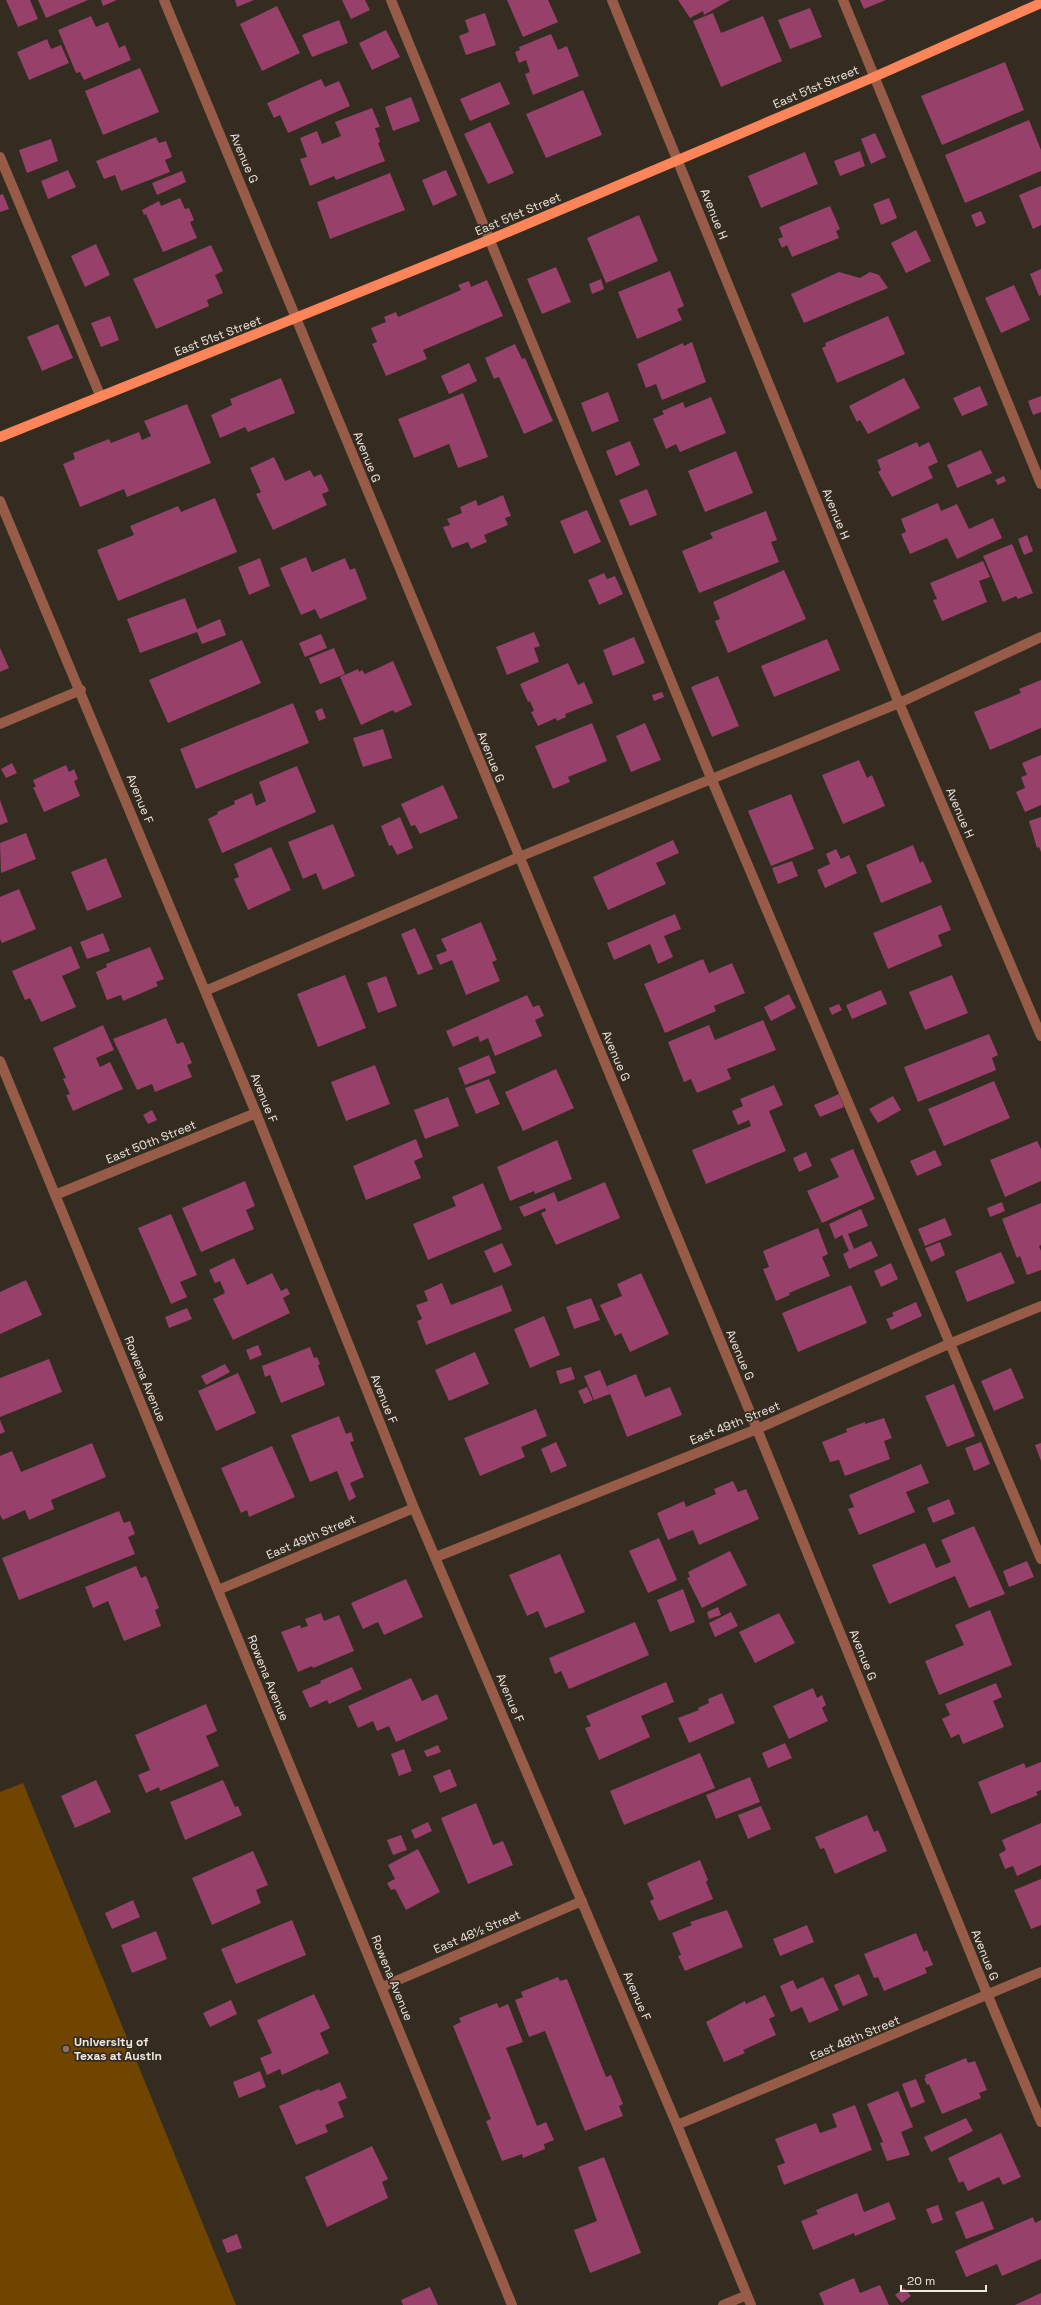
<svg xmlns="http://www.w3.org/2000/svg" width="1041" height="2305" viewBox="0 0 1041 2305" font-family="'Space Grotesk',sans-serif">
<style>
.green{fill:#704500}
.building{fill:#96406a}
.lines{fill:none;stroke-linecap:round;stroke-linejoin:round}
.minor{stroke:#965c47;stroke-width:10}
.major{stroke:#fd8559;stroke-width:10}
.education-dot{fill:#8d6e63;stroke:#352c21;stroke-width:1.5}
.labels{text-anchor:middle;dominant-baseline:central;stroke-width:3.5;stroke-linejoin:round;paint-order:stroke}
.street-label{font-size:12px;fill:#efe9e2;stroke:#352c21}
.poi-label{font-size:12px;font-weight:bold;fill:#efe9e2;stroke:#352c21;text-anchor:start}
</style>
<rect width="100%" height="100%" fill="#352c21"/>
<path class="green" d="M23 1783 236 2305H0V1792Z"/>
<path class="building" d="M6 0H30L38 19 18 27Z
M38 0H88L46 18Z
M101 0H117L103 6Z
M235 0H254L237 7Z
M342 0H365L370 10 351 19Z
M507 0H548L558 22 523 37Z
M678 0H730L704 15 703 11 690 18Z
M860 0H886L864 9Z
M277 6 300 53 262 71 240 24Z
M810 8 822 37 790 49 778 20Z
M485 13 496 45 466 55 459 36 469 32 465 20Z
M713 13 721 33 763 16 782 61 721 87 693 21Z
M91 16 96 27 108 22 119 48 125 45 131 60 84 80 80 72 76 73 58 30Z
M339 20 348 43 312 57 302 35Z
M386 30 400 57 372 70 359 43Z
M551 34 558 50 567 46 579 76 533 95 525 74 530 72 526 60 519 63 515 52 520 50 519 47Z
M47 39 51 49 61 45 69 63 29 80 17 52Z
M1005 62 1024 110 942 145 921 96Z
M140 68 159 112 103 135 85 91Z
M321 79 325 87 339 81 350 106 288 133 280 115 274 118 267 103Z
M500 82 510 104 470 121 460 99Z
M583 90 602 135 546 158 526 114Z
M411 97 420 121 393 131 385 107Z
M372 108 380 127 375 128 380 142 378 143 385 161 336 180 334 176 310 186 300 159 307 157 300 138 317 131 322 144 341 136 335 122Z
M1029 120 1041 150V171L965 203 945 155Z
M490 122 514 173 488 184 464 134Z
M875 133 886 157 871 164 861 139Z
M156 137 159 143 166 141 172 157 165 160 170 172 121 191 115 175 104 179 96 161Z
M51 139 58 161 27 173 19 150Z
M860 151 865 166 840 176 834 161Z
M805 152 818 184 761 208 748 176Z
M68 170 76 187 48 199 41 181Z
M446 170 457 195 433 206 422 180Z
M182 171 186 182 157 195 152 183Z
M390 173 405 210 330 239 317 202Z
M1041 186V225L1033 229 1019 195Z
M3 194 9 209 0 212V195Z
M180 198 185 209 189 208 194 220 190 222 197 238 163 252 146 214 144 215 142 210 159 201 161 206Z
M889 198 897 218 881 225 873 204Z
M830 206 840 229 836 231 839 238 792 257 787 245 782 248 778 239 783 237 779 227Z
M981 211 986 223 976 227 971 215Z
M639 215 658 261 606 283 587 238Z
M916 230 931 261 906 273 891 243Z
M96 244 110 275 85 287 71 256Z
M211 245 223 271 215 275 223 293 207 300 209 306 156 329 133 279Z
M556 267 571 302 542 314 527 279Z
M1041 269V295L1039 296 1030 274Z
M670 271 684 306 677 309 682 320 637 339 618 292Z
M839 272 860 278 870 272 879 275 888 288 804 323 791 294Z
M601 279 604 289 592 294 589 284Z
M487 280 503 316 423 350 427 359 386 376 372 344 377 342 371 328 386 322 384 317 396 312 398 317 461 290 458 285 469 281 471 287Z
M1014 285 1030 320 1001 333 985 298Z
M110 316 119 340 101 347 91 323Z
M888 316 905 354 837 383 822 348 826 346 825 343Z
M58 324 73 358 42 371 27 337Z
M692 342 706 382 662 400 656 384 646 388 637 364 683 343 684 346Z
M515 344 522 359 525 358 553 421 524 434 499 377 494 379 485 358Z
M469 363 477 381 449 394 441 376Z
M281 378 295 413 248 432 245 427 220 438 211 415 232 405 230 399Z
M904 378 920 408 868 434 860 420 857 422 849 406Z
M980 386 988 405 962 416 953 398Z
M608 392 619 421 592 432 581 403Z
M463 393 488 457 458 468 449 444 414 458 398 419Z
M1041 396V412L1033 415 1028 401Z
M711 397 726 433 680 452 676 444 666 449 653 419 664 414 662 411 683 402 685 408Z
M187 404 211 463 127 497 124 489 80 507 63 464 75 459 73 453 109 439 111 443 139 432 142 440 151 436 144 421Z
M630 441 640 465 616 476 606 451Z
M917 442 919 447 929 442 938 462 928 467 933 478 892 497 878 472 881 470 877 460Z
M981 450 992 473 957 488 947 465Z
M736 451 753 493 705 512 688 471Z
M274 457 285 481 310 470 314 477 321 474 329 491 322 494 327 505 273 530 256 494 261 492 250 468Z
M1004 476 1006 481 998 485 995 480Z
M647 489 657 515 630 526 619 500Z
M503 495 511 516 505 518 508 525 484 535 487 542 471 549 468 542 452 548 443 527 450 525 447 519 462 513 460 507 476 500 478 506Z
M215 498 237 552 118 601 97 550 134 535 130 526 178 506 181 512Z
M938 503 941 511 957 504 969 529 993 518 1002 538 957 559 947 538 910 554 901 534 906 532 901 519Z
M587 510 601 542 574 554 560 521Z
M766 511 777 540 771 542 779 562 699 593 682 551 713 538 710 533Z
M1027 535 1033 551 1024 555 1018 539Z
M1012 544 1033 593 1018 599 1016 596 1003 602 983 556Z
M306 557 312 572 345 558 350 570 355 568 367 599 320 619 315 609 301 615 280 568Z
M260 558 270 586 249 595 238 567Z
M983 561 990 577 979 581 987 602 942 621 933 600 937 599 930 583Z
M784 570 806 619 728 653 715 621 720 619 713 602Z
M604 573 607 579 615 576 623 594 599 605 588 580Z
M185 598 197 629 220 619 226 635 202 644 197 632 140 653 127 619Z
M534 632 540 646 534 648 539 662 507 675 496 647Z
M321 634 327 648 305 657 299 643Z
M634 637 645 663 613 676 603 650Z
M827 639 840 670 774 697 761 666Z
M242 640 261 683 168 723 149 680Z
M0 648 9 668 0 672Z
M334 648 345 674 320 684 309 658Z
M393 661 412 705 395 713 393 710 361 725 340 677 358 669 359 672 362 670 365 674Z
M568 663 578 685 584 682 593 703 565 714 566 717 557 721 556 718 538 726 531 712 534 711 530 701 528 702 520 684Z
M718 676 739 726 712 737 691 687Z
M1041 680V728L990 750 974 712 1021 693 1019 689Z
M662 692 664 697 654 701 652 695Z
M293 703 309 743 196 789 180 749Z
M322 708 326 718 319 721 315 711Z
M592 723 607 761 568 777 570 782 553 789 535 746Z
M645 723 661 760 631 772 616 736Z
M383 729 392 758 363 767 353 738Z
M1041 755V805L1025 812 1016 792 1025 788 1021 777 1027 775 1022 763Z
M859 760 867 778 872 775 885 806 843 824 822 775Z
M12 763 17 773 6 778 1 769Z
M66 765 69 772 74 769 78 779 74 781 80 796 44 812 33 787H36L33 780Z
M297 766 316 812 222 853 208 819 218 814 217 812 235 804 234 801 252 793 256 806 266 801 259 782Z
M443 785 458 818 420 834 415 825 411 826 401 804Z
M791 794 814 849 771 866 748 811Z
M0 800 8 822 0 825Z
M400 817 413 848 397 855 392 845 389 846 381 826Z
M1041 817V852L1039 847 1037 848 1029 821Z
M333 824 355 876 323 890 316 873 303 879 288 842Z
M26 833 36 859 1 873 0 843Z
M673 840 679 853 656 863 666 884 608 910 593 877Z
M913 845 920 863 923 861 932 882 881 903 866 865Z
M271 847 291 890 248 910 234 879 239 877 234 864Z
M836 849 841 859 849 855 857 873 825 888 817 870 830 864 826 854Z
M106 858 122 897 87 911 71 872Z
M792 861 798 876 778 884 772 868Z
M19 889 36 929 2 943 0 939V897Z
M941 905 951 930 938 935 942 946 888 969 873 933Z
M675 914 681 929 664 936 673 957 658 964 650 944 614 960 607 943Z
M481 922 497 960 492 962 500 981 466 995 452 960 440 965 436 955 447 951 441 939Z
M415 928 433 969 418 975 401 934Z
M103 933 110 951 87 959 80 942Z
M71 946 80 968 62 976 76 1007 41 1022 30 998 25 1000 12 971Z
M150 947 164 979 156 982 158 986 123 1001 121 995 107 1000 96 972 107 967 106 964Z
M703 959 709 973 732 963 745 993 714 1006 716 1011 665 1033 644 984Z
M345 975 366 1028 318 1047 297 994Z
M952 975 968 1013 925 1030 909 992Z
M386 976 397 1006 378 1013 367 983Z
M881 990 887 1004 852 1019 846 1005Z
M789 994 796 1008 771 1021 764 1007Z
M527 995 533 1007 539 1005 544 1016 535 1020 542 1036 495 1056 488 1038 480 1042 478 1036 453 1047 446 1031Z
M839 1004 842 1010 832 1015 829 1008Z
M166 1018 177 1044 183 1042 192 1063 187 1065 192 1077 155 1092 152 1084 137 1090 113 1039Z
M763 1020 776 1050 727 1069 731 1079 697 1093 691 1079 684 1082 668 1042 709 1025 715 1040Z
M103 1025 114 1050 96 1058 100 1067 110 1062 123 1089 73 1111 66 1095 70 1094 63 1079 66 1078 53 1048Z
M989 1034 998 1055 992 1058 996 1070 918 1102 904 1067Z
M489 1055 496 1073 465 1085 458 1068Z
M375 1065 390 1104 346 1121 331 1082Z
M556 1069 574 1108 523 1131 505 1092Z
M489 1079 500 1104 476 1114 465 1088Z
M994 1081 1010 1118 944 1146 928 1109Z
M774 1085 783 1105 769 1111 786 1151 706 1184 692 1150 751 1126 749 1120 738 1125 732 1111 743 1106 740 1099Z
M839 1094 844 1107 820 1117 814 1105Z
M893 1096 901 1110 878 1123 869 1109Z
M448 1097 459 1126 425 1139 414 1110Z
M152 1110 157 1120 148 1124 143 1115Z
M416 1139 423 1157 414 1161 421 1178 366 1200 353 1166Z
M557 1140 572 1179 535 1194 534 1191 510 1201 497 1167Z
M1037 1141 1041 1149V1181L1005 1197 990 1160Z
M853 1149 875 1199 822 1223 807 1191 839 1177 830 1159Z
M935 1150 942 1165 917 1176 910 1161Z
M806 1152 812 1166 799 1172 793 1158Z
M245 1181 255 1206 246 1210 254 1229 201 1252 182 1208Z
M605 1182 620 1218 556 1245 541 1213 546 1211 545 1208 524 1217 519 1207 554 1192 558 1202Z
M483 1183 502 1229 428 1260 413 1224 456 1206 452 1197Z
M1002 1202 1005 1211 990 1217 987 1208Z
M1041 1203V1245L1039 1246 1041 1251V1270L1027 1275 1020 1256 1017 1258 1002 1219Z
M861 1209 868 1226 848 1234 854 1249 871 1241 878 1256 849 1269 843 1254 849 1251 842 1235 835 1239 829 1224Z
M171 1214 197 1275 180 1282 187 1297 171 1304 138 1228Z
M945 1218 952 1235 925 1246 918 1229Z
M818 1228 828 1254 822 1257 830 1276 789 1293 790 1295 776 1301 763 1269 769 1267 763 1251Z
M940 1242 945 1255 931 1262 925 1248Z
M502 1243 512 1265 494 1273 484 1251Z
M1001 1252 1015 1283 967 1302 955 1271Z
M234 1258 247 1285 272 1273 281 1291 287 1288 290 1294 283 1298 290 1313 233 1340 213 1299 225 1293 220 1281 215 1283 209 1270Z
M891 1263 898 1279 881 1287 874 1271Z
M641 1273 669 1334 630 1352 621 1333 615 1336 600 1305 622 1296 617 1284Z
M26 1280 42 1315 0 1334V1292Z
M442 1283 451 1305 502 1285 512 1311 426 1345 417 1321 422 1319 416 1305 428 1301 424 1291Z
M851 1285 867 1323 798 1352 782 1313Z
M591 1298 600 1320 574 1329 566 1307Z
M916 1302 922 1316 891 1330 886 1319 894 1316 892 1313Z
M187 1308 192 1319 169 1328 165 1317Z
M544 1316 560 1355 530 1368 514 1329Z
M258 1345 262 1355 250 1360 246 1350Z
M310 1347 314 1358 317 1357 320 1364 318 1365 325 1385 281 1403 270 1375 265 1377 262 1366Z
M475 1352 489 1384 449 1401 435 1370Z
M49 1359 62 1392 0 1417V1378Z
M225 1364 230 1372 206 1385 201 1376Z
M571 1367 575 1379 560 1384 556 1371Z
M1011 1368 1024 1398 994 1411 981 1381Z
M600 1370 610 1394 594 1400 584 1376Z
M238 1373 256 1413 216 1431 198 1391Z
M636 1374 645 1397 670 1387 682 1415 627 1437 607 1386Z
M954 1384 975 1436 947 1447 925 1396Z
M587 1387 593 1400 584 1404 578 1391Z
M536 1409 547 1436 521 1447 525 1457 480 1476 464 1438Z
M339 1416 346 1434 351 1432 354 1441 350 1442 364 1477 350 1483 356 1497 349 1501 337 1471 310 1482 291 1435Z
M884 1418 892 1438 884 1441 890 1459 845 1476 839 1460 830 1462 822 1442 847 1432 846 1429 865 1422V1424Z
M0 1420 5 1432 0 1434Z
M556 1442 567 1466 551 1473 541 1449Z
M981 1442 990 1464 974 1471 965 1448Z
M92 1443 106 1477 51 1500 54 1509 29 1520 25 1510 3 1520 0 1515V1456L12 1451 21 1472Z
M1041 1443V1461L1035 1445Z
M272 1446 295 1497 249 1517 247 1510 241 1513 221 1468Z
M921 1464 929 1483 906 1492 915 1512 859 1535 848 1509 854 1507 849 1495Z
M733 1481 738 1492 746 1489 759 1519 699 1545 693 1530 668 1540 657 1513 684 1501 686 1507 716 1494 714 1489Z
M949 1499 955 1514 933 1523 927 1508Z
M119 1511 124 1523 130 1521 135 1534 128 1537 135 1554 19 1600 2 1558Z
M974 1526 1005 1594 969 1608 955 1576 889 1604 872 1565 925 1543 936 1568 951 1562 941 1540Z
M659 1538 677 1580 648 1593 629 1551Z
M730 1551 747 1585 702 1608 687 1578 690 1577 688 1572Z
M560 1554 585 1612 545 1628 538 1611 527 1616 509 1575Z
M1027 1561 1034 1577 1009 1587 1003 1571Z
M136 1566 141 1578 146 1576 159 1608 155 1610 161 1626 124 1641 108 1601 93 1608 85 1587Z
M406 1579 423 1617 384 1635 378 1622 363 1629 351 1603Z
M683 1589 695 1622 670 1632 657 1600Z
M718 1607 721 1615 709 1619 707 1612Z
M990 1610 1012 1665 939 1695 925 1661 964 1645 955 1625Z
M731 1612 738 1626 715 1637 709 1623Z
M321 1613 324 1621 339 1615 354 1651 313 1668 312 1666 298 1672 281 1632 300 1625 301 1628 308 1626 305 1619Z
M779 1613 795 1643 755 1663 739 1632Z
M635 1622 649 1655 569 1689 561 1671 555 1674 549 1658Z
M352 1667 362 1689 329 1704 327 1700 310 1708 302 1691 321 1683 320 1681Z
M411 1678 422 1701 437 1694 448 1719 396 1742 389 1726 377 1731 373 1721 358 1728 348 1706Z
M666 1682 674 1702 641 1716 650 1737 599 1760 585 1728 591 1726 586 1716Z
M996 1683 1002 1697 993 1701 1004 1727 963 1744 959 1734 951 1738 942 1719 950 1715 945 1704Z
M813 1688 817 1698 822 1695 826 1705 822 1708 828 1721 789 1739 773 1706Z
M722 1693 735 1723 689 1743 678 1718 699 1710 698 1708 709 1703 708 1699Z
M206 1704 217 1731 206 1736 219 1766 160 1791 159 1787 146 1793 138 1775 150 1770 135 1735Z
M785 1743 792 1758 768 1768 762 1753Z
M438 1745 441 1752 427 1757 424 1751Z
M404 1749 412 1771 399 1776 391 1754Z
M700 1753 715 1788 624 1825 610 1791Z
M1041 1762V1790L1036 1792 1038 1795 991 1814 978 1782 1024 1763 1026 1768Z
M450 1769 457 1786 440 1793 433 1776Z
M750 1777 760 1802 716 1819 706 1795Z
M96 1780 111 1812 75 1828 61 1796Z
M223 1780 235 1807 238 1806 242 1815 185 1840 170 1802Z
M476 1803 493 1845 503 1841 513 1865 468 1884 441 1818Z
M761 1806 771 1829 748 1839 738 1815Z
M867 1815 874 1832 878 1830 887 1851 835 1874 824 1848 820 1849 815 1837Z
M428 1822 432 1831 415 1839 411 1830Z
M1041 1823V1865L1017 1876 1013 1866 1005 1869 999 1854 1006 1850 1002 1840Z
M401 1835 407 1850 393 1855 387 1840Z
M418 1849 440 1892 406 1910 395 1889 391 1890 387 1883 395 1879 388 1865Z
M253 1851 268 1885 256 1890 261 1903 212 1925 192 1878Z
M700 1860 708 1880 706 1882 713 1899 659 1921 650 1901 654 1899 647 1883Z
M1041 1879V1925L1031 1929 1014 1890Z
M133 1900 140 1917 112 1929 105 1913Z
M727 1910 743 1947 685 1971 678 1956 681 1955 672 1933 692 1925 690 1922Z
M292 1920 306 1955 236 1984 221 1949Z
M807 1925 814 1942 780 1956 773 1939Z
M156 1931 167 1959 132 1973 121 1945Z
M916 1933 924 1952 927 1950 933 1965 925 1968 927 1973 884 1991 878 1977 874 1978 864 1954Z
M859 1974 868 1995 843 2006 834 1985Z
M558 1977 560 1981 567 1979 606 2077 611 2075 623 2104 619 2106 623 2116 585 2131 545 2031 529 2037 515 2000 523 1997 521 1992Z
M823 1977 839 2010 809 2023 802 2007 791 2012 780 1986 793 1980 797 1989Z
M314 1994 330 2028 320 2033 329 2053 282 2075 280 2069 267 2075 260 2058 272 2053 257 2020Z
M765 1995 775 2016 769 2019 776 2035 743 2050 745 2053 724 2062 706 2022 745 2001 746 2004Z
M231 2000 237 2014 210 2027 203 2013Z
M497 2003 499 2008 508 2004 523 2042 506 2048 537 2126 546 2122 554 2140 544 2144 545 2149 523 2158 522 2154 502 2161 486 2121 491 2119 453 2026 461 2022 459 2018Z
M966 2058 968 2063 975 2061 987 2090 979 2093 981 2098 942 2114 929 2084 927 2085 924 2078H926L925 2075Z
M260 2071 266 2087 239 2098 233 2082Z
M916 2079 925 2102 911 2108 902 2084Z
M340 2082 347 2098 338 2102 344 2117 325 2125 328 2132 296 2145 279 2106 319 2089 320 2091Z
M898 2091 913 2127 901 2132 910 2155 887 2161 880 2143 883 2142 867 2104Z
M855 2105 872 2150 784 2185 777 2166 785 2163 775 2139 816 2123 820 2133 837 2127 832 2114Z
M966 2118 973 2131 931 2152 924 2137Z
M1001 2133 1021 2177 1003 2185 999 2177 968 2191 963 2181 959 2183 948 2158Z
M372 2146 388 2179 382 2182 388 2198 327 2227 305 2177Z
M604 2157 641 2253 590 2273 574 2230 597 2221 578 2167Z
M857 2193 864 2212 889 2202 896 2219 855 2236 854 2233 813 2250 801 2221 818 2214 816 2210Z
M983 2201 994 2229 966 2239 955 2212Z
M938 2205 943 2220 932 2224 926 2209Z
M1033 2217 1035 2223 1041 2220V2259L1002 2276 997 2264 966 2277 955 2251Z
M237 2234 242 2248 227 2253 222 2240Z
M854 2278 860 2293 880 2285 889 2305H824L819 2293Z
M430 2287 438 2305H403L401 2300Z
M904 2288 911 2296 902 2303 895 2295Z
M1041 2293V2305H1015Z"/>
<g class="lines">
<path class="minor" d="M164 0 757 1429 988 1996 1041 2122
M391 0 711 778 1041 1559
M612 0 899 703 1041 1036
M843 0 1041 484
M0 157 100 395
M0 501 256 1113 414 1508 677 2125 751 2305
M0 724 81 690
M205 991 519 857 899 703 1041 637
M0 1061 512 2305
M55 1195 256 1113
M436 1557 757 1429 951 1343 1041 1306
M218 1590 414 1508
M382 1987 582 1901
M677 2125 1041 1972
M723 2305 747 2295"/>
<path class="major" d="M0 437 489 240 874 77 1041 3"/>
</g>
<circle class="education-dot" cx="66" cy="2049" r="4"/>
<g class="labels">
<g class="street-label">
<text transform="translate(816 87) rotate(-23)">East 51st Street</text>
<text transform="translate(244 158) rotate(67)">Avenue G</text>
<text transform="translate(518 214) rotate(-23)">East 51st Street</text>
<text transform="translate(714 214) rotate(68)">Avenue H</text>
<text transform="translate(218 336) rotate(-21)">East 51st Street</text>
<text transform="translate(367 457) rotate(68)">Avenue G</text>
<text transform="translate(836 514) rotate(68)">Avenue H</text>
<text transform="translate(491 757) rotate(68)">Avenue G</text>
<text transform="translate(140 799) rotate(68)">Avenue F</text>
<text transform="translate(960 813) rotate(67)">Avenue H</text>
<text transform="translate(616 1056) rotate(67)">Avenue G</text>
<text transform="translate(264 1098) rotate(68)">Avenue F</text>
<text transform="translate(151 1142) rotate(-22)">East 50th Street</text>
<text transform="translate(740 1355) rotate(67)">Avenue G</text>
<text transform="translate(145 1379) rotate(68)">Rowena Avenue</text>
<text transform="translate(384 1399) rotate(68)">Avenue F</text>
<text transform="translate(735 1423) rotate(-22)">East 49th Street</text>
<text transform="translate(311 1537) rotate(-23)">East 49th Street</text>
<text transform="translate(863 1655) rotate(68)">Avenue G</text>
<text transform="translate(268 1678) rotate(68)">Rowena Avenue</text>
<text transform="translate(510 1698) rotate(67)">Avenue F</text>
<text transform="translate(477 1932) rotate(-23)">East 48½ Street</text>
<text transform="translate(985 1955) rotate(68)">Avenue G</text>
<text transform="translate(392 1978) rotate(68)">Rowena Avenue</text>
<text transform="translate(637 1996) rotate(67)">Avenue F</text>
<text transform="translate(855 2038) rotate(-23)">East 48th Street</text>
</g>
<g class="poi-label">
<text x="74" y="2042">University of<tspan x="74" dy="14">Texas at Austin</tspan></text>
</g>
</g>
<path d="M901 2285v6h85v-6" fill="none" stroke="#efe9e2" stroke-width="2"/>
<text x="907" y="2285" font-size="12" fill="#efe9e2" stroke="#352c21" stroke-width="3" paint-order="stroke">20 m</text>
</svg>
